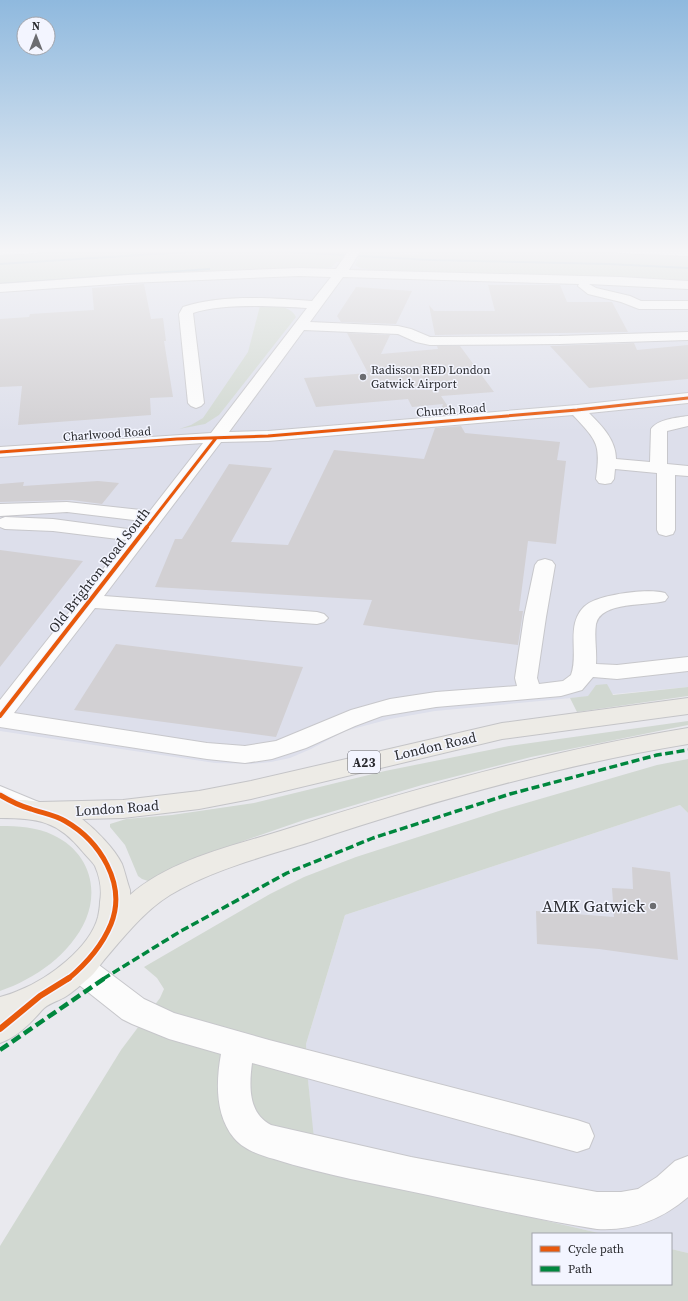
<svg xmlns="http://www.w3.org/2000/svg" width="688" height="1301" viewBox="0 0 688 1301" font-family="'Source Serif 4',serif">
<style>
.built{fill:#dddfeb}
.green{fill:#d1d8d1}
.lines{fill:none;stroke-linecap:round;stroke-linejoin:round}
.stream{fill:#a9c0ce;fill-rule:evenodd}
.building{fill:#d2d0d3}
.minor-casing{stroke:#c7c7cb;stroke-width:2}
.major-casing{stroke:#c4c4c7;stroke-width:2}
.minor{fill:#fcfcfc;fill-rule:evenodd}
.major{fill:#edebe6;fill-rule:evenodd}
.quiet-far1{stroke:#00873e;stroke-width:3.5;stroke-dasharray:8 3.5;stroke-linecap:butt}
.quiet{stroke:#00873e;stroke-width:4.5;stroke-dasharray:10 4.5;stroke-linecap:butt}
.cycleway-far3-casing{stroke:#f3f5ff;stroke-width:5}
.cycleway-far2-casing{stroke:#f3f5ff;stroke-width:6}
.cycleway-far1-casing{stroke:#f3f5ff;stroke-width:8}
.cycleway-casing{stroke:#f3f5ff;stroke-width:9}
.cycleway-far3{stroke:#e8590c;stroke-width:3}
.cycleway-far2{stroke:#e8590c;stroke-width:4}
.cycleway-far1{stroke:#e8590c;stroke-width:5}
.cycleway{stroke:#e8590c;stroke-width:6}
.poi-dot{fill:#6c6d71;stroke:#f3f5ff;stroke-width:1.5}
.labels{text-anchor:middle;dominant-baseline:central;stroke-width:3;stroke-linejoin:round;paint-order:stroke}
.far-poi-label{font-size:12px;fill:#292a2e;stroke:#f3f5ff;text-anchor:start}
.far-street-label{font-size:12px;fill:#292a2e;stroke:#f3f5ff}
.shield{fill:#f3f5ff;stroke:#66676d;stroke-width:1}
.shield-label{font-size:13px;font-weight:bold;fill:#292a2e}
.street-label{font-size:14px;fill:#292a2e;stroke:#f3f5ff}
.near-poi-label{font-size:17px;fill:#292a2e;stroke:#f3f5ff;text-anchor:end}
</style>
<rect width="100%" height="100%" fill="#e9e9ee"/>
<path class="built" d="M0 250H688V278L595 276 688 281V687L435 711 390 719 345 731 311 749 290 758 271 762 251 764 215 763 0 731V285L174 273 261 270Z
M680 805 688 813V1253L671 1249V1234H603L316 1168 308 1080 306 1044 345 915Z"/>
<path class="green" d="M57 250H351L343 262H336L332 267 317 269 206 272 0 286V254Z
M362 250 390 251 414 256 419 253 404 250H577L688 255V281L577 276 373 270 360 268 355 265Z
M260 306C272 306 290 304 296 317L219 415 205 424 179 429 191 425 203 418 248 352Z
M607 684 613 695 688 687V696L577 712 570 698 588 696 596 685Z
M688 721V725L531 757 422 785 304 820 246 840 217 851 148 881 142 879 138 876 125 845 110 827V824L126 819 172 815 254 803 385 771 509 746Z
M688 759V813L680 805 345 915 306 1044 308 1080 317 1168 603 1234H533V1284H671V1249L688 1253V1301H0V1246L121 1050 160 998 164 989 157 978 144 967 270 894 304 877 356 857 502 810 657 765Z
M0 826C18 826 37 827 53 835 86 850 100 885 86 919 71 954 35 979 0 991Z"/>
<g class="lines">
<path class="stream" d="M202 250H274L430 259 609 263 688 267V269L609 265 430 261 273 252 219 251 0 265V263Z
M210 268V270H208L0 285V283Z"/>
</g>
<path class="building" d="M144 284 151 319 163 318 166 341H164L173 397 150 398 151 415 18 425 22 386 0 387V319L29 317 30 314 94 310 92 288Z
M488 285H560L567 302H612L628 332 435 335 429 305 434 311H495Z
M356 287 412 291 396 324 341 322 337 316Z
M347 333 390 335 381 354 438 349 437 346H460L494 392 441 396 453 414 439 415 443 404 412 407 408 399 316 407 304 378 368 373Z
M634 343 637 350 688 345V379L589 388 550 346Z
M461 426 465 433 560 442 557 460 566 461 556 544 528 541 519 611H523L518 645 363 625 372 600 155 587 175 539H182L229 464 272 468 231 542 288 545 334 450 424 459 435 428Z
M98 481 119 483 102 504 72 500 0 502V484L24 482 23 486Z
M0 550 83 561 0 667Z
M116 644 303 667 276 737 74 710Z
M632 867 670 872 678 960 599 949 537 944 536 911 614 917 612 888 633 889Z"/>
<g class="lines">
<defs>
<path id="minor" d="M0 250H42L40 252 36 253 0 255Z
M349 250H361L349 270 620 277 688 281V289L589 284 596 288 630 296 641 301H688V309H639L621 302 588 294 578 286 579 284 343 277 310 322 398 326 411 329 430 337 559 336 688 332V340L559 344 430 345 416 342 398 334 304 330 229 432 268 431 577 405 688 393V403L589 413C602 426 616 440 616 459L650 462 651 429C658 419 676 418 688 416V426L667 431V464L688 466V476L675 475V530L673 534 666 536 659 534 657 530V473L615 469 614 479 611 483 605 484 599 483 596 479C601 443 597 441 573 415L268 441 221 442 104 596 317 612 324 614 328 618 324 622 317 624 95 608 14 713 207 743 245 746 276 741 351 710 390 699 436 692 517 686 515 678 524 617 535 565 538 561 545 559 552 561 555 565 546 617 537 678 539 684 563 681 571 675C577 658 571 640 575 623 577 615 582 607 589 603 605 594 648 588 665 593L668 597 665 601C647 606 601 601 596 624 594 637 597 651 596 664L617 665 688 657V671L617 679 593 677 582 690 561 696 436 707 382 716 355 726 306 748 272 759 245 763 207 759 0 727V700L126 540 53 531 5 529 0 527V519L5 517 53 519 135 530 142 521 67 512 0 516V504L67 502 150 511 203 443 0 457V447L211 433 307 308C278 306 220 303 193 313L204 403 201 406 196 408 191 406 188 403 179 314 183 307C221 294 273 298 312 301L331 277 299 276 128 283 0 292V284L128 275 299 268 336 269Z
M614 250H688V256L620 253 616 252Z
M0 786 41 803 45 810 41 817 32 819 0 806Z
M80 955 91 959 144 999 174 1013 269 1040 577 1120 589 1124 594 1136 589 1148 577 1152 252 1063C249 1086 248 1113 271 1125L411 1157 597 1192H621L638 1189 657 1177 675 1161 688 1156V1197C661 1220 632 1231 597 1229 540 1220 484 1207 428 1195 377 1184 324 1175 274 1159 260 1155 244 1150 234 1138 215 1115 216 1082 221 1054L169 1039 132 1024 122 1019 69 977 65 968 69 959Z"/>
<path id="major" d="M688 698V714L502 739 251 799 199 809 123 818 82 819C95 829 115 849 122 864 125 872 127 882 130 890V895C172 858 238 845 290 828 420 787 553 750 688 728V744C560 765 433 801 310 842 263 857 213 869 170 895 144 911 123 938 104 960 99 966 95 973 89 978 82 984 73 992 65 997 58 1001 47 1004 42 1010 30 1024 17 1037 0 1043V997C7 995 14 993 20 990 48 979 90 948 98 917 99 912 100 907 100 902 102 891 100 877 95 866 92 861 87 857 83 852 58 821 38 818 0 818V800H25L40 802 123 800 199 791 251 781 502 723Z"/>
</defs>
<use href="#minor" class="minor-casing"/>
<use href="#major" class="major-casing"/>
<use href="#minor" class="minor"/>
<use href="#major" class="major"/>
<path class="quiet-far1" d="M103 979 181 931 287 873 373 838 510 794 657 755 688 750"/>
<path class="quiet" d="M0 1050 105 978"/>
<defs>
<path id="cycleway-far3" d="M0 452 177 439 268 436 577 410 688 398
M146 528 216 438"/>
<path id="cycleway-far2" d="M0 716 147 527"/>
<path id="cycleway-far1" d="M0 795C10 801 20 806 31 809 42 813 55 815 65 821 100 841 127 884 111 924 102 946 86 964 68 979"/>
<path id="cycleway" d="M0 1029 40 996 69 978"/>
</defs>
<use href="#cycleway-far3" class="cycleway-far3-casing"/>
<use href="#cycleway-far2" class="cycleway-far2-casing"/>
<use href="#cycleway-far1" class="cycleway-far1-casing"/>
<use href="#cycleway" class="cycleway-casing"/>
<use href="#cycleway-far3" class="cycleway-far3"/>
<use href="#cycleway-far2" class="cycleway-far2"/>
<use href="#cycleway-far1" class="cycleway-far1"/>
<use href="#cycleway" class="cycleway"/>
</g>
<linearGradient id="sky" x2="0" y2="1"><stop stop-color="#8fb9de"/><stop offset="0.58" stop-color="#f5f5f7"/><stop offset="1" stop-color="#f5f5f7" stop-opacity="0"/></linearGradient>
<rect width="688" height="432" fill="url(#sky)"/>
<g class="poi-dot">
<circle cx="363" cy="377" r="4"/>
<circle cx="653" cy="906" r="4"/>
</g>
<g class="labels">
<g class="far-poi-label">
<text x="371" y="370">Radisson RED London<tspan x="371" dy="14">Gatwick Airport</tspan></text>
</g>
<g class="far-street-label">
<text transform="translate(451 410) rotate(-4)">Church Road</text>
<text transform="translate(107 434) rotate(-4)">Charlwood Road</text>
</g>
<rect class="shield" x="348" y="751" width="32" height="22" rx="3"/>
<g class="shield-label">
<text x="364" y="762">A23</text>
</g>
<g class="street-label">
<text transform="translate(99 570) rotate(-52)">Old Brighton Road South</text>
<text transform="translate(435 746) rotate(-13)">London Road</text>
<text transform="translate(117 808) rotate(-4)">London Road</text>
</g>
<g class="near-poi-label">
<text x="645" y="906">AMK Gatwick</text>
</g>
</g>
<rect x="532" y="1233" width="140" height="52" fill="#f3f5ff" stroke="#a2a4ab"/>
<rect x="540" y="1246" width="20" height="6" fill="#e8590c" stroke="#a2a4ab"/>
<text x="568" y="1253" font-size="12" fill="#292a2e">Cycle path</text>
<rect x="540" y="1266" width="20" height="6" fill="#00873e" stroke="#a2a4ab"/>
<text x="568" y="1273" font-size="12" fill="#292a2e">Path</text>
<g transform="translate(36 36)"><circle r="19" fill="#f3f5ff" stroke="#a2a4ab"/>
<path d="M0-3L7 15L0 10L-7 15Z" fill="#6c6d71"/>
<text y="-6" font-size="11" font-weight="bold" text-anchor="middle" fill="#292a2e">N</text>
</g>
</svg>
